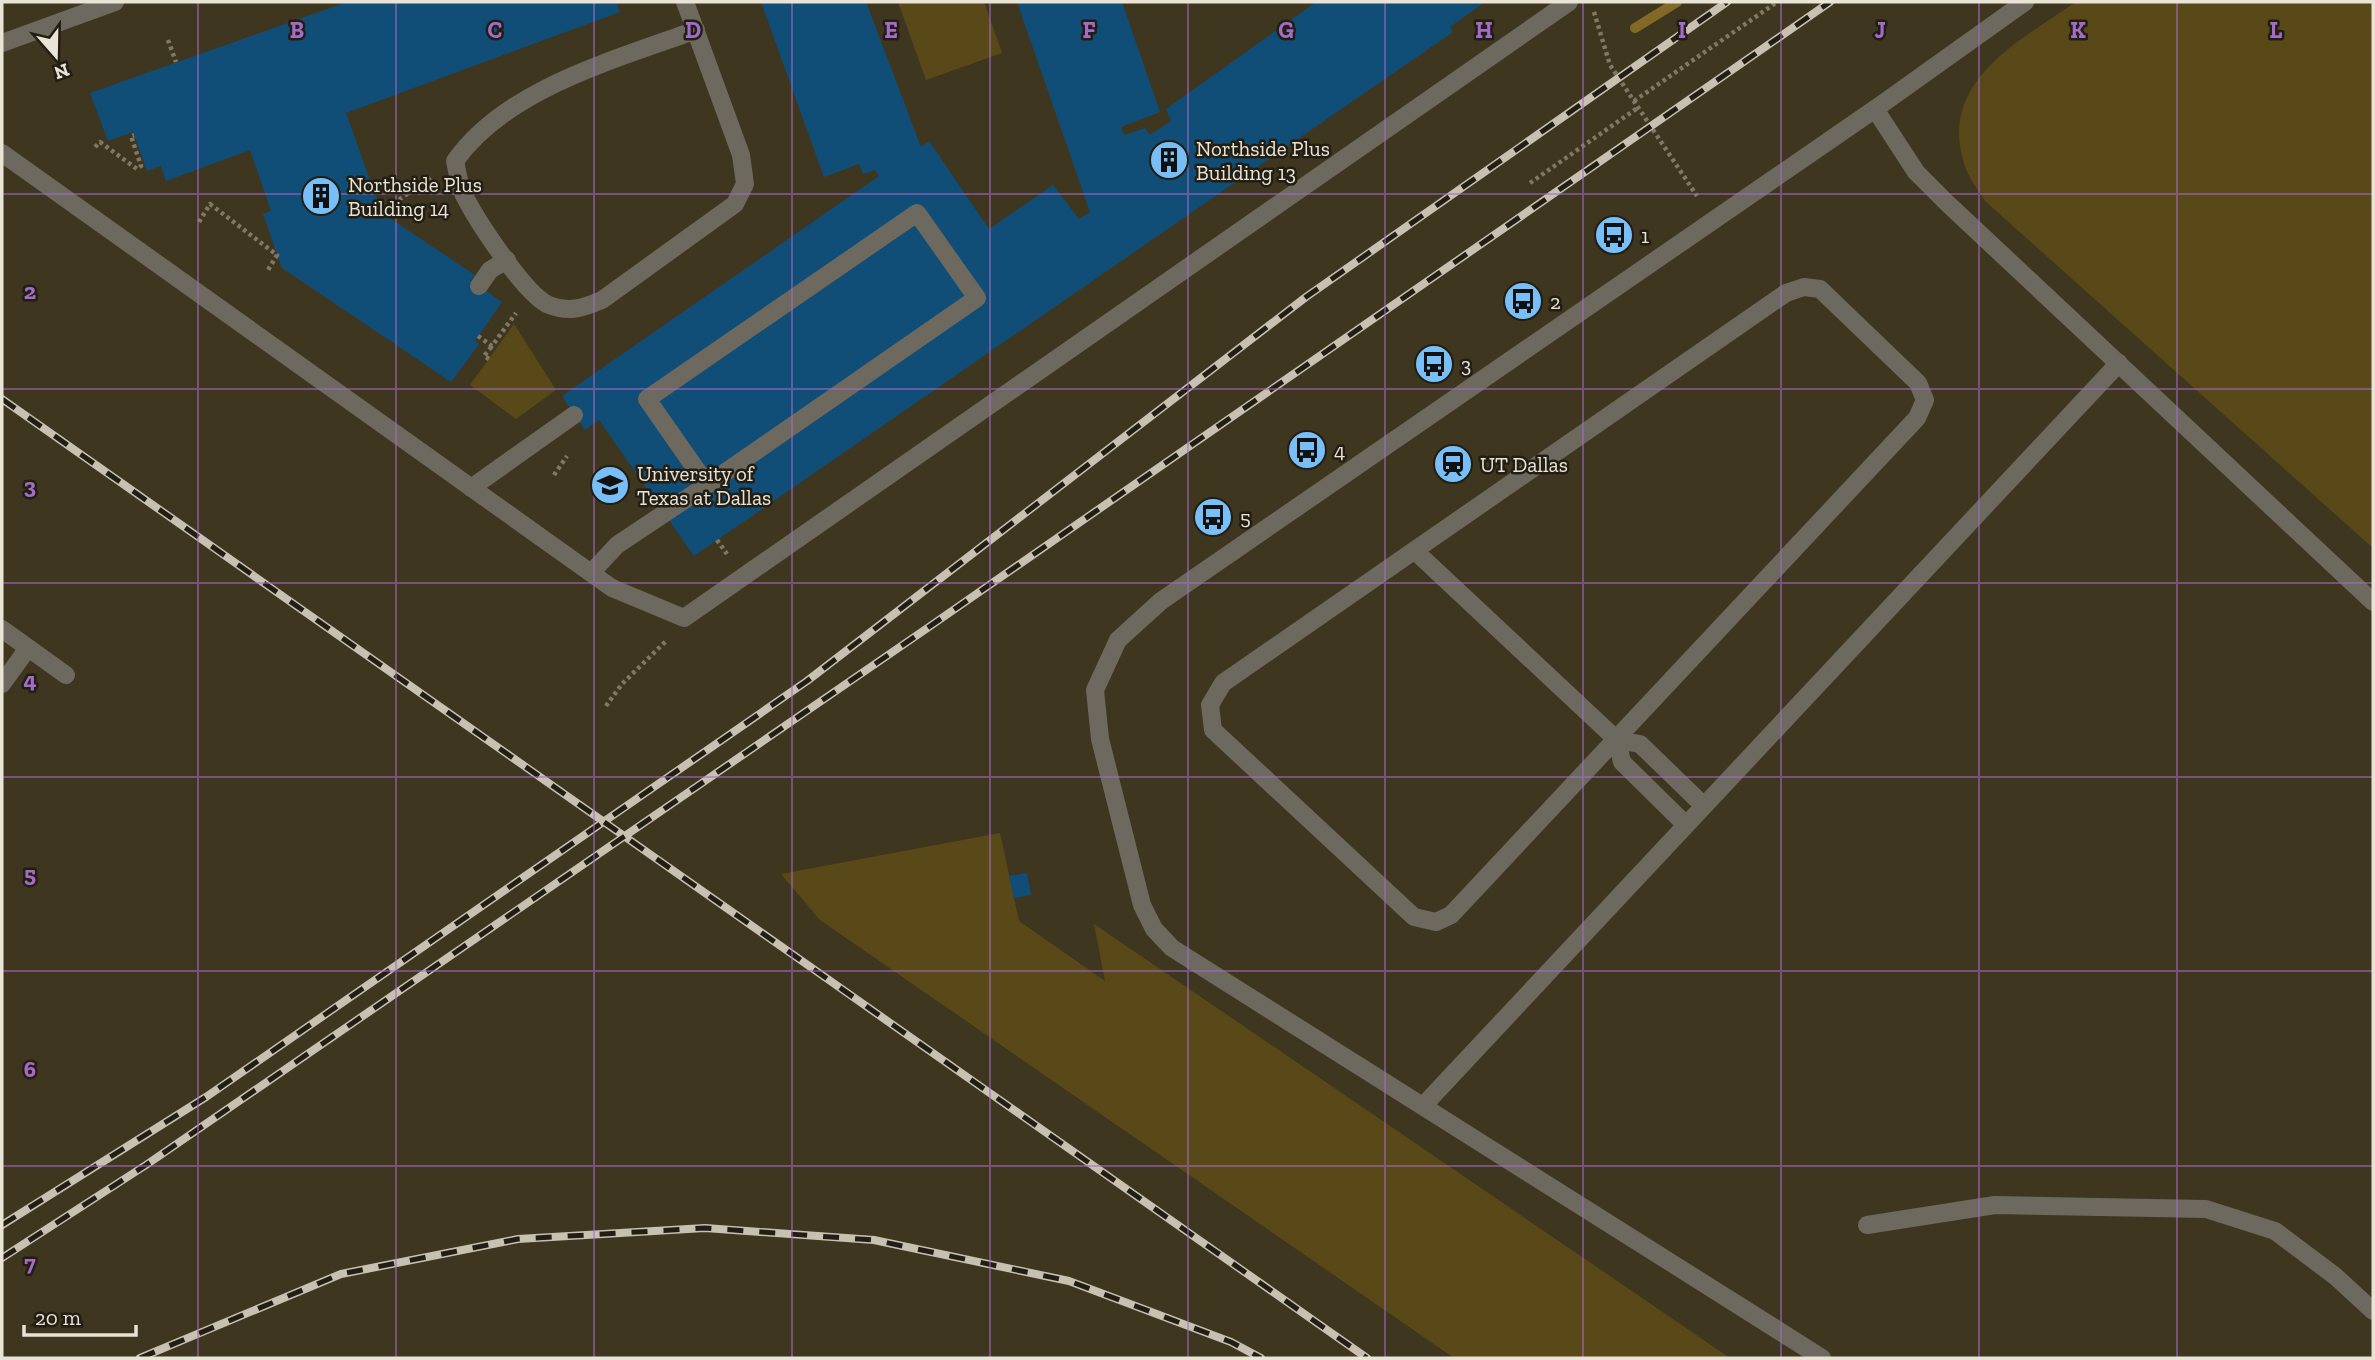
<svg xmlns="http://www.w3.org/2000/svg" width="2375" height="1360" viewBox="0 0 2375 1360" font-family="'Zilla Slab',serif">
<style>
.green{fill:#5a4918}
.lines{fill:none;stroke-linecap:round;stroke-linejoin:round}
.stream{stroke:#826a26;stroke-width:10}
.building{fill:#114e77}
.path{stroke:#807865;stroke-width:4.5;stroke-dasharray:3.5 3.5;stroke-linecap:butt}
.service{stroke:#6d695e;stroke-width:18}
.pedestrian{stroke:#6d695e;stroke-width:18}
.minor{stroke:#6d695e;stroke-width:18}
.rail-casing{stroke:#c8c1b2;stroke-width:8}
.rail{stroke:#221e14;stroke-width:5;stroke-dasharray:16;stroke-linecap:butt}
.grid{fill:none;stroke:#a26cc7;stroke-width:2;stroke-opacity:0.55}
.labels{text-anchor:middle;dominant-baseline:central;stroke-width:5;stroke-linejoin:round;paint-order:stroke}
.poi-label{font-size:21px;fill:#eae4d6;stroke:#221e14;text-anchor:start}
.grid-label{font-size:23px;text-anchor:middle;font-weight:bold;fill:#a26cc7;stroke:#221e14;stroke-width:5;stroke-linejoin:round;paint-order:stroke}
</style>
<rect width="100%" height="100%" fill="#3f361f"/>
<path class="green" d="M898 2H984L1002 53 926 80Z
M2076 2H2373V548L1985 201C1978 189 1967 176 1964 163 1938 81 2021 40 2076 2Z
M514 324 556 390 516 419 470 385Z
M1000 833 1019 921 1105 981 1094 924 1730 1358H1454L820 920 781 874Z"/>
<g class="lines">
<path class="stream" d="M1635 28 1677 2"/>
</g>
<path class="building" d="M347 2H616L620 12 346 113 382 213 475 275 471 280 502 302 475 341 479 344 451 382 282 268 263 214 271 211 250 150 166 181 161 166 147 171 133 132 108 141 90 93Z
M761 2H866L921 147 929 141 989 229 1053 185 1079 219 1090 212 1017 2H1122L1160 112 1121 127 1124 135 1145 128 1150 135 1171 121 1166 109 1316 2H1485L1450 27 1453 32 694 556 599 420 585 430 562 396 879 176 875 170 863 174 859 164 824 177Z
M1027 873 1031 895 1014 898 1009 876Z"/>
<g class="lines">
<path class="path" d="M1594 12 1610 65 1697 196
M168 40 176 62
M1634 101 1777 2
M95 147 100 142 137 169 141 166 131 136 134 135
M1530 183 1639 107
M385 215 393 204 431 177
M199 222 210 204 277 255 268 270
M478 336 492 346 516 313
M489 359 484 356 492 346
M554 475 567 456
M717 540 727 554
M606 706 622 684 666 641"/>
<path class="service" d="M685 2 741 155 745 184 735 204 602 300C583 308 569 313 549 305 525 295 475 218 463 193 459 183 457 171 455 161 507 88 615 60 696 30
M2 153 612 588
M479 286 490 270 507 260
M1804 287 1820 289 1918 383 1925 400 1917 418 1451 915 1436 922 1414 917 1213 730 1210 705 1223 683 1786 293Z
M471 488 574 415
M1415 551 1617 740 1622 762 1685 824
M591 573 617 545 707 485 647 399 917 213 977 298 707 485
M2 629 66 675
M2 684 28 648
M1617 740 1640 744 1703 805
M1423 1106 2119 363
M1867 1225 1995 1205 2206 1209 2275 1231 2335 1276 2373 1311
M1822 1358 1172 948 1154 929 1142 905 1100 739 1095 690 1118 640 1161 601 1875 109"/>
<path class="pedestrian" d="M612 588 684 618 1569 2"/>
<path class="minor" d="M2025 2 1875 109 1916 172 1947 203 2373 602
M2 43 115 2"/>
<defs>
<path id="rail" d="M2 399 1367 1358
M2 1225 206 1097 807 681 1306 297 1727 2
M2 1258 146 1165 926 629 1830 2
M140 1358 341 1274 518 1239 705 1228 874 1240 1069 1281 1231 1342 1261 1358"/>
</defs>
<use href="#rail" class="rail-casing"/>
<use href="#rail" class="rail"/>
</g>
<path class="grid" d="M198 2V1358M396 2V1358M594 2V1358M792 2V1358M990 2V1358M1188 2V1358M1385 2V1358M1583 2V1358M1781 2V1358M1979 2V1358M2177 2V1358M2 194H2373M2 389H2373M2 583H2373M2 777H2373M2 971H2373M2 1166H2373"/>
<defs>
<symbol id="building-disc" viewBox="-11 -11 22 22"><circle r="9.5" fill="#78bff7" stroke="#221e14"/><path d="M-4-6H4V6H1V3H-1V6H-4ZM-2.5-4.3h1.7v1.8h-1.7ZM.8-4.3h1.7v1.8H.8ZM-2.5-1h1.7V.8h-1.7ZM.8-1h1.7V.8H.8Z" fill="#111"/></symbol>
<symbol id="bus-disc" viewBox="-11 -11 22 22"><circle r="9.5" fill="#78bff7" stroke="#221e14"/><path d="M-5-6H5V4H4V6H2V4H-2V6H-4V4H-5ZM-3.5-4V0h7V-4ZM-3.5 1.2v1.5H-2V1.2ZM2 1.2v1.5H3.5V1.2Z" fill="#111"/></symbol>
<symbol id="station-disc" viewBox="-11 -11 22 22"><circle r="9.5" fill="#78bff7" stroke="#221e14"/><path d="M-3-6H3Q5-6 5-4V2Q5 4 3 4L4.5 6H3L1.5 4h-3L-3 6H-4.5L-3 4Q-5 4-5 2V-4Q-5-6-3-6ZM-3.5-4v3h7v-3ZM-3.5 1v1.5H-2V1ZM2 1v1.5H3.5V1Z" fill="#111"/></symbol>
<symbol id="university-disc" viewBox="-11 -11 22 22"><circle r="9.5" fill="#78bff7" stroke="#221e14"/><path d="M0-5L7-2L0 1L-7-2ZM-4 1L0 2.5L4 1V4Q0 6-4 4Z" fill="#111"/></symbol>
</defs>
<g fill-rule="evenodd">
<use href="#building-disc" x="1147" y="138" width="44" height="44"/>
<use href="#building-disc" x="299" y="174" width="44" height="44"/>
<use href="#bus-disc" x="1592" y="213" width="44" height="44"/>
<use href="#bus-disc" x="1501" y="279" width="44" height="44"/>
<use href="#bus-disc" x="1412" y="342" width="44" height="44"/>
<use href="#bus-disc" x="1285" y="428" width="44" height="44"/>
<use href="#station-disc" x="1431" y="442" width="44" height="44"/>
<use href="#university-disc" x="588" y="463" width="44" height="44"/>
<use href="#bus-disc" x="1191" y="495" width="44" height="44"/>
</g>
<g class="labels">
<g class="poi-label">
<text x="1196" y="148">Northside Plus<tspan x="1196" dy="24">Building 13</tspan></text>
<text x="348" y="184">Northside Plus<tspan x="348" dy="24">Building 14</tspan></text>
<text x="1641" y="235">1</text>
<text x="1550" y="301">2</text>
<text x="1461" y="364">3</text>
<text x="1334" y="450">4</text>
<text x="1480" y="464">UT Dallas</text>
<text x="637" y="473">University of<tspan x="637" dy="24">Texas at Dallas</tspan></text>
<text x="1240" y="517">5</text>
</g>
</g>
<g class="grid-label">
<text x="297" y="38">B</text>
<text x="495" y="38">C</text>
<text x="693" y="38">D</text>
<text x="891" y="38">E</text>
<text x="1089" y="38">F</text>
<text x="1286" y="38">G</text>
<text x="1484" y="38">H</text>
<text x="1682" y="38">I</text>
<text x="1880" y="38">J</text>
<text x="2078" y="38">K</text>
<text x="2276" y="38">L</text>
<text x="30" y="299">2</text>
<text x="30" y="494">3</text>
<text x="30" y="688">4</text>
<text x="30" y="882">5</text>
<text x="30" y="1077">6</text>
<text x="30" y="1271">7</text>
</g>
<rect width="2375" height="1360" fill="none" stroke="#eae4d6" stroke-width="7"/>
<g transform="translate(56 56) rotate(160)" stroke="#221e14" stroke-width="5" paint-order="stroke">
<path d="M0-5L12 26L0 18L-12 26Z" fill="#eae4d6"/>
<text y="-10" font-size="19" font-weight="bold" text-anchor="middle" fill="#eae4d6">N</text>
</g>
<path d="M24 1325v10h112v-10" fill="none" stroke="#eae4d6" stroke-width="3.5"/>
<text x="35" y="1325" font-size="21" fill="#eae4d6" stroke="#221e14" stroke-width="5" paint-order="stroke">20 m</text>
</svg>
